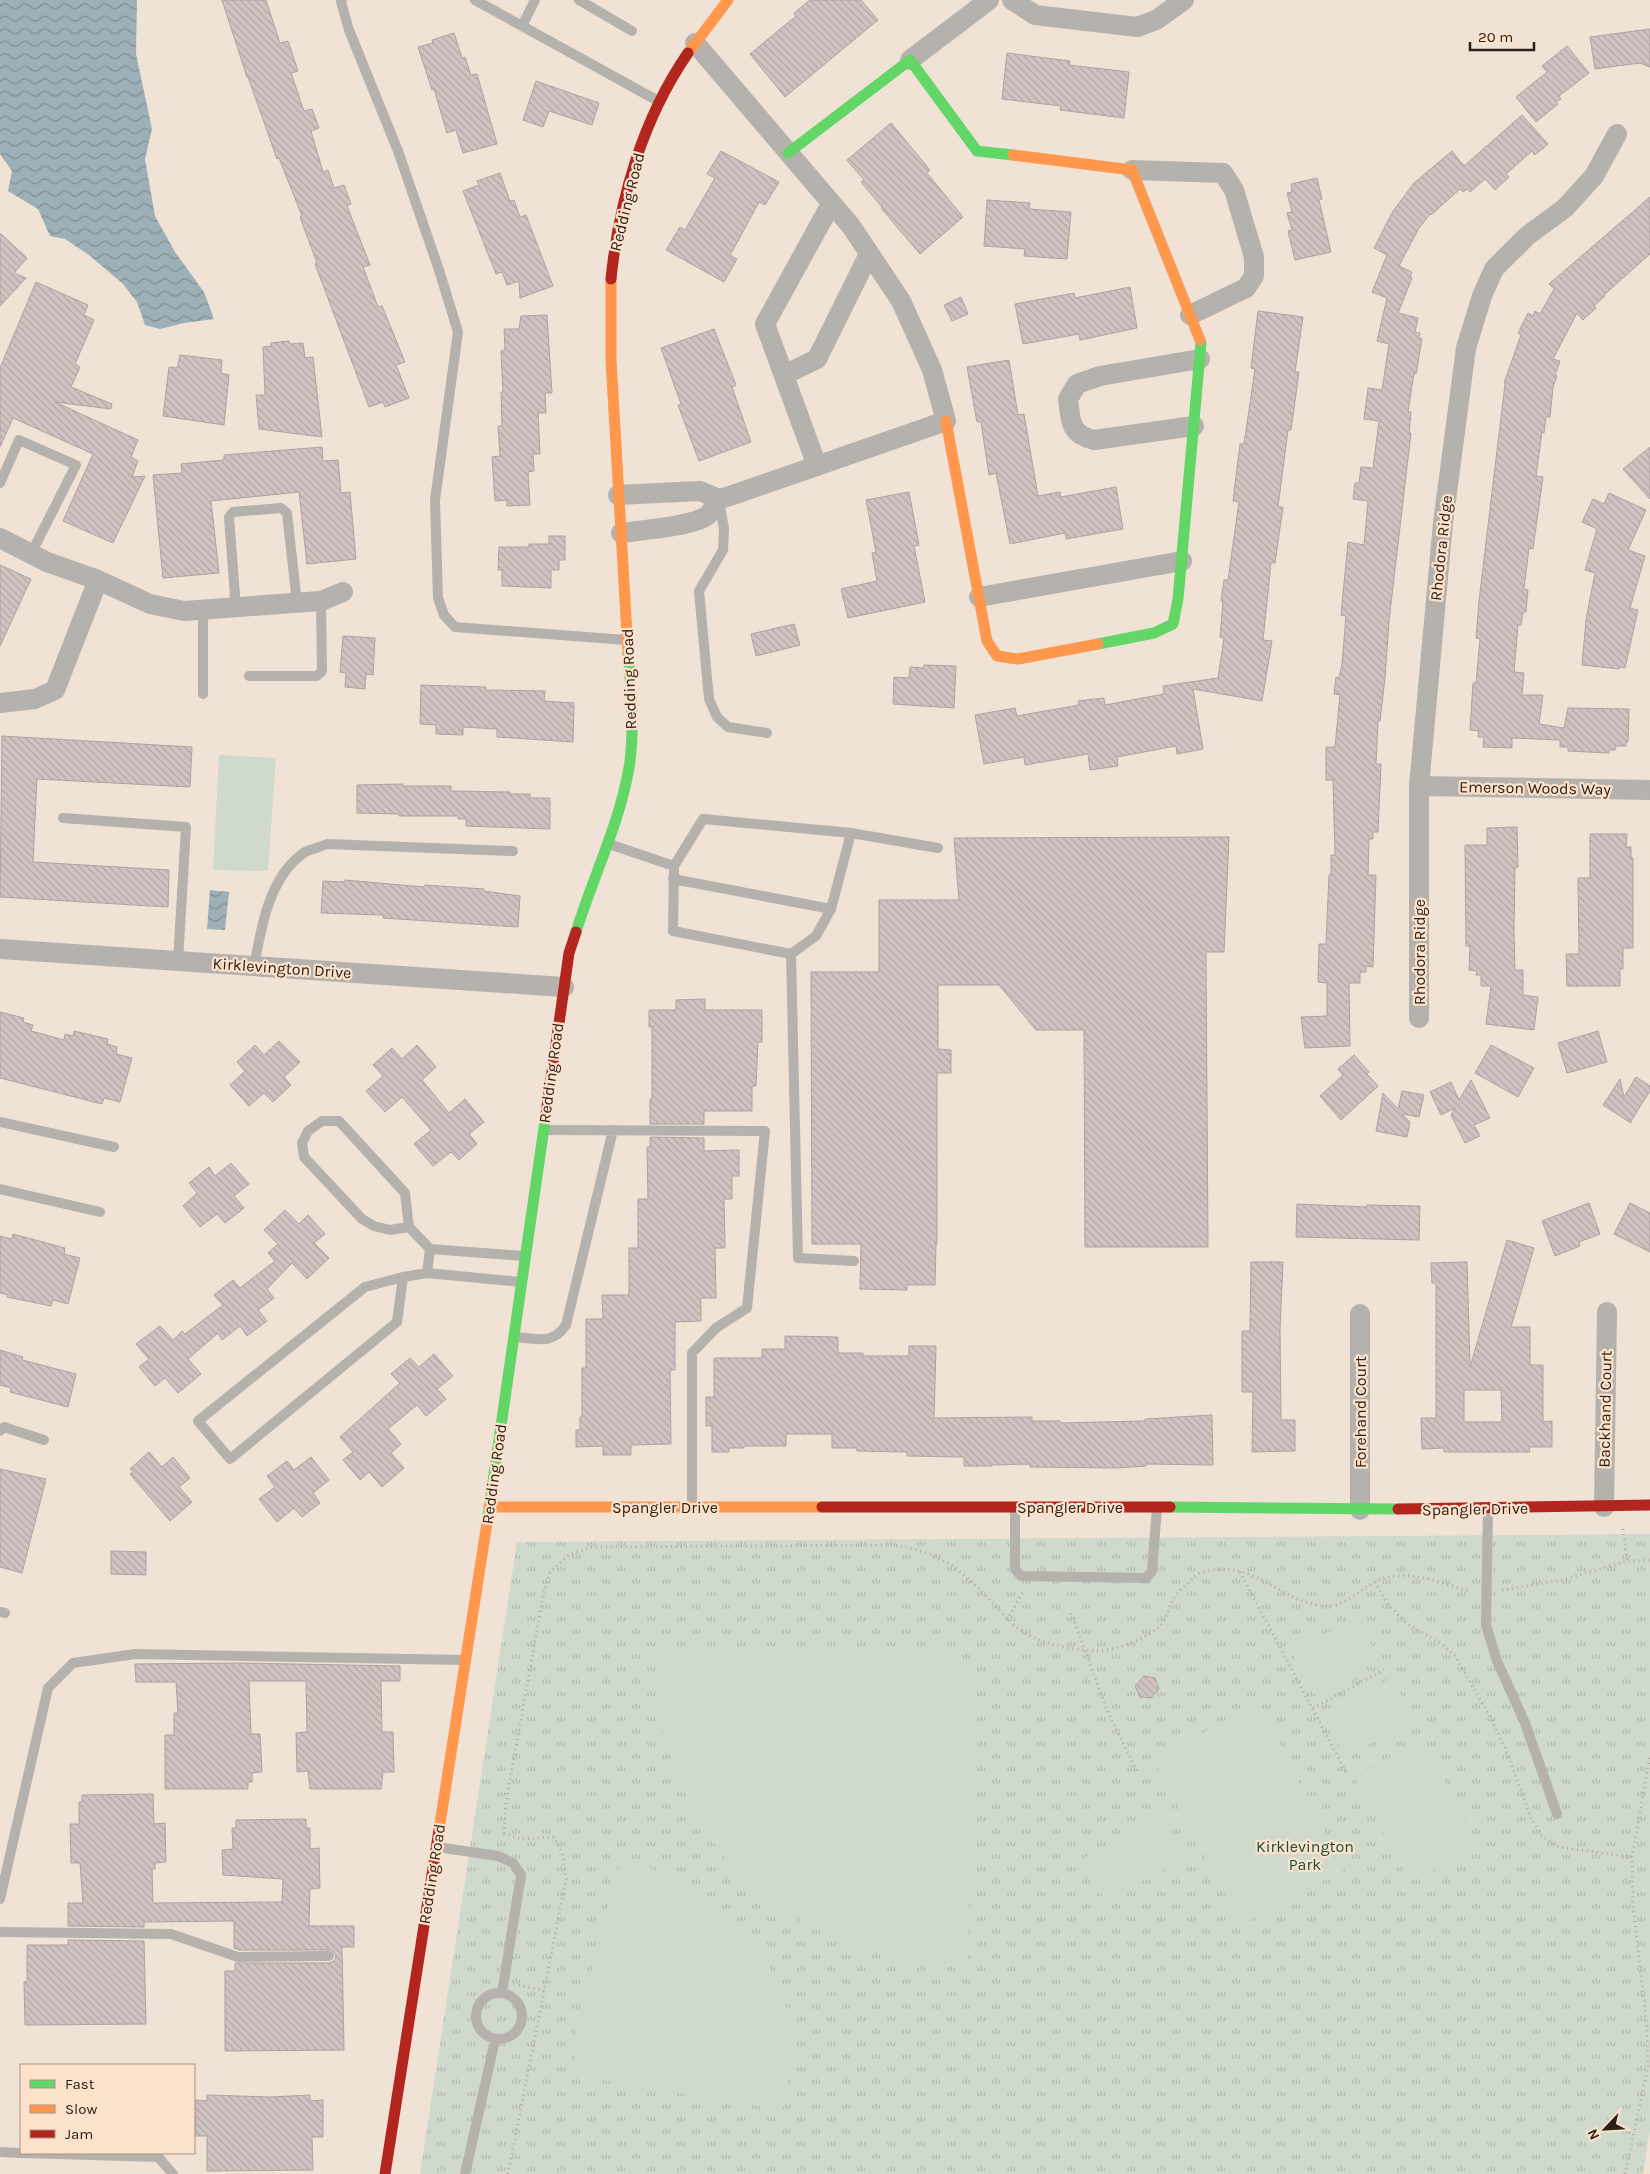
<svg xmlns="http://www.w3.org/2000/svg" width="1650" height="2174" viewBox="0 0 1650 2174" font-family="Karla,sans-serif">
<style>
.park{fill:url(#park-tufts)}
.pitch{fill:#cfd9cc}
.water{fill:url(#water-waves)}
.building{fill:url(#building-back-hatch);stroke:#aea3a1;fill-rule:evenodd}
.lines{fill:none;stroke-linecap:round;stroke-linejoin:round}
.path{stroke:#b2aba5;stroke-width:3;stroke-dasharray:1 4;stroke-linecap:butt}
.lane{stroke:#b5b1ac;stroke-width:10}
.street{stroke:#b5b1ac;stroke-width:20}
.fast{stroke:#63d668;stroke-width:11}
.slow{stroke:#ff974d;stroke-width:11}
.jam{stroke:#b3261e;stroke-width:11}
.labels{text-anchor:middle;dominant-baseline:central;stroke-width:4.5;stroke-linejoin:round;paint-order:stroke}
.street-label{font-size:16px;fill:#2b2119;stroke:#fce1cb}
.park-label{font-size:16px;fill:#13503a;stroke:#fce1cb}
</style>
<defs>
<pattern id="park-tufts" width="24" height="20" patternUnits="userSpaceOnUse" patternTransform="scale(1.25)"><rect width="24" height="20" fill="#cfd9cc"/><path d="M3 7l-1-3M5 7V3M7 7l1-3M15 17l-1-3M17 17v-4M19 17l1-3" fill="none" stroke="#b2baaf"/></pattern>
<pattern id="water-waves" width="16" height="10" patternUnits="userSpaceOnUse" patternTransform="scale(1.25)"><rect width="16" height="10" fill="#9eb0b7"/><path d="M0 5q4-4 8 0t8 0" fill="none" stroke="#818f94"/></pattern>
<pattern id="building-back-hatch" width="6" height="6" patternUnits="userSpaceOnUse" patternTransform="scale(1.25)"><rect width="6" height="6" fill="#d0c3c2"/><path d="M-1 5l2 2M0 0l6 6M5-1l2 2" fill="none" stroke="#b3a7a6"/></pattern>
</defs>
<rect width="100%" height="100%" fill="#f1e2d6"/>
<path class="park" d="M1650 1534V2130L1643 2174H420L517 1542Z"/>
<path class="pitch" d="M219 755 276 758 268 871 213 870Z
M1357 1617 1379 1660 1313 1695 1291 1652Z
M955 1650 975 1671 968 1961C953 1961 938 1962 923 1961 858 1955 790 1922 743 1877 705 1841 678 1786 664 1736 658 1714 657 1677 655 1653Z
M1392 1678 1415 1720 1345 1757 1323 1715Z
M1257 1704 1345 1869 1241 1925 1153 1759Z
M1424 1740 1479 1846 1409 1882 1354 1776Z
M1164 1815 1186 1858 1105 1901 1083 1858Z
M622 1856C648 1867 676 1878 700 1894 742 1922 776 1965 788 2013 790 2020 793 2028 793 2035 794 2060 787 2087 782 2110L589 2078 570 2052Z"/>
<path class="water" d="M0 0H137L136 54 152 129 145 159 155 216 175 252 204 292 214 319 184 323 160 329 145 325 137 302 123 284 89 255 65 239 50 236 38 209 8 191 12 171 0 154Z
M210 890 229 892 225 930 207 929Z"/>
<path class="building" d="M222 0H266L280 43 288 41 298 71 291 73 304 111 312 109 319 128 311 131 323 172 328 170 334 188 344 185 351 204 347 206 370 265 363 267 378 307 382 306 405 362 396 365 409 398 385 407 383 402 369 407 315 264 317 263 300 217 302 216 279 158 277 159 248 77H247Z
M810 0H861L878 20 785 97 750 54 796 16 794 13Z
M1650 29V67L1640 63 1595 69 1590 37Z
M454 33 462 58 465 57 471 75 477 74 497 144 463 153 456 130 447 133 434 89 432 90 418 47 433 43 432 40Z
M1567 46 1589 73 1559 96 1561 99 1556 102 1558 104 1536 122 1516 97 1547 72 1542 66Z
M1007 53 1070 61 1069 65 1129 72 1124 118 1060 110 1061 106 1002 99Z
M536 81 599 103 592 125 549 111 543 127 523 120Z
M1522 115 1548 144 1535 155 1532 151 1506 174 1509 177 1495 190 1485 179 1470 192 1467 189 1463 192 1460 189 1431 215 1430 214 1419 228 1399 266 1412 272 1410 277 1412 278 1398 313 1418 318 1415 332 1420 333 1419 338 1422 339 1416 374 1414 373 1408 412H1411L1409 433H1411L1389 621 1385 678 1380 721H1378L1376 764H1381L1378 832H1373V839H1369L1368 875H1376L1373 967 1366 966V972H1360V983H1349L1350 1046 1305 1048 1301 1017 1327 1016V983L1318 982 1319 944H1326L1329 875H1331V855H1335L1333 780H1326V747H1335L1340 695 1334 694 1336 677 1339 678 1342 664 1346 616 1341 615 1348 542 1364 545 1368 501 1353 499 1355 483H1359L1361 467 1373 468 1379 421 1364 419 1368 388 1382 390 1389 344 1377 341 1387 298 1372 292 1387 255 1374 248 1393 211 1414 183 1452 151 1464 166Z
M891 123 930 170 927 173 963 217 920 254 881 208 882 207 861 182 864 180 847 160Z
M721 151 779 182 765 205 759 202 739 239 730 255 737 259 724 282 666 250 680 227 685 230 715 178 707 174Z
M500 173 510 201 514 200 520 217 526 215 553 286 520 298 519 281 507 285 502 272 496 274 463 191 479 185 477 181Z
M1317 178 1322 199 1319 200 1331 252 1295 260 1288 231 1292 230 1287 213 1292 212 1287 193 1292 192 1291 184Z
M1650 197V254L1604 295 1605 296 1594 306 1596 308 1583 320 1577 313 1553 359 1560 361 1555 375 1557 376 1553 387 1550 417H1546L1544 433 1542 432 1536 476 1543 477 1533 549 1529 548 1524 589 1528 590 1526 612H1523L1521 625H1518L1514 672 1524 673 1522 695H1543L1539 724 1564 728 1568 708 1629 709 1628 742H1626V746H1616L1615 750H1609V753L1568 751V747H1560V740L1512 738V748L1483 747 1484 737H1478L1479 731 1470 730 1473 683H1476L1480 639 1476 638 1479 601 1505 384 1504 383 1521 335 1518 333 1528 313 1533 316 1535 311 1540 314 1554 289 1549 284Z
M987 200 1030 203 1029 209 1071 212 1067 259 1024 256 1025 249 984 246Z
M0 233 27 258 14 273 26 278 0 306Z
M36 282 88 305 84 315 94 320 75 364 80 367 71 387 112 404 111 409 55 402 138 440 131 457 138 461 132 477 145 476 113 543 63 521 93 454 13 418 0 447V368Z
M1130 287 1137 328 1080 340 1079 334 1023 344 1015 304 1074 293 1075 298Z
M961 297 968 314 952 321 944 305Z
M1258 311 1303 317 1295 372H1299L1291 430H1288L1278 507H1283L1275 563H1271L1263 640 1272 641 1262 701 1193 689 1203 749 1177 754 1176 746 1117 757 1118 766 1090 770 1088 754 1025 765 1024 757 984 764 975 715 1015 708 1017 716 1079 705 1078 701 1104 698 1105 705 1164 694 1163 686 1218 678 1224 638 1220 637 1223 601H1221L1224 580H1228L1239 502 1233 501 1240 444H1244L1255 369 1251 368Z
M547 315 552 393H545L546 413H538L540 454H533L534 471 528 472 530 505 507 506V500L495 501 492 457 500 456 498 426H502L501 392H503L501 351 505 350 504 329H519L521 316Z
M714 329 736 385 732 387 751 442 699 461 678 405 681 404 661 348Z
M289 341 290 344 303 343 305 358 313 357 322 437 259 429 256 395H265L263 347 271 346V343Z
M180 355 222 360 221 373 229 375 224 425 163 416 169 367 177 368Z
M1009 360 1018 415 1024 414 1038 496 1060 492 1061 497 1116 487 1123 529 1066 539 1065 533 1010 544 996 473 989 475 981 422H977L967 367Z
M322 447 323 461 338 460 341 493 350 492 356 559 307 564 299 492 211 501 219 573 163 578 153 475 182 473 181 464 224 460V455Z
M1650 447V499L1623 469Z
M909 492 919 545 914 546 925 602 848 618 841 589 877 581 872 553 876 552 866 500Z
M1609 493 1646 510 1628 550 1645 556 1630 608 1638 610 1625 668 1619 667V669L1582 665 1586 620 1595 573 1585 570 1597 529 1582 522 1593 499 1604 504Z
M549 536H565V560H559V570H551V588L502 586V570H498L499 547H529V544H549Z
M0 565 31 579 0 646Z
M794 624 800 645 756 656 751 634Z
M343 636 375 638 373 675 366 674 365 689 345 687 346 673 340 672Z
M924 665 956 666 954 708 893 704 894 677 909 678 910 667 924 668Z
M421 685 486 687V690L545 691 544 701 574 703 573 742 497 737V729L463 727V735L436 734V725L420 724Z
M2 736 192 747 190 787 37 779 33 862 169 870 168 907 0 897Z
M403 784 402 786H451V791L510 792V794H530V798H550V829L466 826V819H458V816H399V814L357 813V785Z
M1517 827 1518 867H1515L1514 931 1515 970H1523V995L1538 997 1534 1030 1486 1024 1491 986H1481V975H1476L1477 971 1469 970 1470 946H1466L1465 845H1487V828Z
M1590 834H1627L1626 847H1631V857L1633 858V948H1623V969H1620V986H1567L1566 954H1579L1578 878H1590Z
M1229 837 1224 952H1206L1208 1247H1085L1084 1030H1036L999 985H938V1049L951 1050V1073H937V1244H936L935 1285H907V1290L860 1289 861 1244H812L811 972H879V900H959L954 838Z
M345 880 424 887 425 885 484 889V891L520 896 518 927 383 918V915L321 913 323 881 345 882Z
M705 999V1010H762V1042H758L756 1086H752V1111H704V1124H650V1099H652V1027H649V1010H676V1000Z
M0 1012 24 1018 23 1022 33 1025 31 1031 64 1040 65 1034 73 1036 74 1031 108 1039 107 1044 117 1047 116 1054 132 1058 120 1102 104 1098 102 1104 0 1078Z
M1598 1031 1607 1062 1567 1073 1558 1043Z
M279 1041 300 1062 284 1077 291 1085 273 1102 264 1093 249 1106 230 1085 245 1071 237 1062 255 1045 264 1055Z
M417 1045 436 1067 422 1080 449 1113 465 1099 484 1122 469 1134 477 1144 459 1160 451 1152 433 1166 414 1144 431 1130 402 1097 385 1112 366 1091 383 1076 373 1065 392 1048 402 1059Z
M1491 1045 1534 1068 1518 1097 1475 1073Z
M1354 1055 1369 1072 1367 1074 1378 1086 1341 1120 1320 1096 1343 1075 1338 1069Z
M1636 1077 1650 1086V1091L1631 1121V1123L1603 1105 1620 1079 1624 1097Z
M1471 1080 1490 1118 1474 1125 1480 1136 1465 1143 1451 1115 1455 1108 1441 1115 1430 1092 1451 1082 1459 1100Z
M1402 1091 1424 1095 1419 1117 1402 1114 1410 1122 1407 1137 1376 1131 1383 1093 1398 1109Z
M650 1137 704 1138V1151L739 1150V1176H732V1199H724L725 1248H715L716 1298H701V1321L675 1322V1370H670L671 1444 631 1445V1455H603V1446L576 1447V1430H580V1417H582V1368H586V1319H603L602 1295H629V1248H638V1199H648L647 1147H650Z
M231 1163 249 1184 234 1196 244 1208 225 1223 217 1214 200 1227 183 1206 197 1193 189 1183 209 1167 215 1176Z
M1589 1203 1600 1234 1579 1242 1580 1246 1555 1256 1542 1221Z
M1630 1203 1650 1213V1252L1614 1234Z
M1297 1204 1367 1207V1205L1420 1206 1419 1240 1296 1237Z
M285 1210 299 1224 308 1215 325 1234 314 1243 329 1258 307 1279 292 1263 267 1289 274 1298 258 1310 267 1321 247 1336 240 1326 222 1340 218 1333 188 1359 201 1374 178 1393 165 1378 155 1386 139 1367 149 1359 136 1344 160 1326 173 1340 182 1331 185 1334 223 1305 214 1295 233 1280 240 1288 275 1261 268 1253 278 1244 264 1230Z
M13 1234 65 1248 64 1254 80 1258 68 1304 53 1300 51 1306 7 1297 8 1295 0 1293V1236L12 1239Z
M1507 1240 1534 1248 1511 1327H1530V1365H1543V1422L1552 1421V1447H1529L1530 1452H1444V1448L1422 1449 1421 1418H1436V1283H1432L1431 1263 1467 1262 1470 1367ZM1464 1390H1501L1502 1422H1464Z
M1251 1262H1283L1280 1330 1281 1420H1295V1451L1252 1452 1253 1392H1242V1331H1250Z
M785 1336 838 1337V1353H863V1356H909V1346H936L934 1418 1032 1417V1421H1060L1061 1423 1145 1421V1419L1212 1415 1213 1465 1146 1464V1466L1118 1468 1030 1467V1464L992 1465V1466H964V1457L907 1456V1452L857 1451V1448H832V1434H786V1446H744V1448H729V1452H712V1426H706V1397H714V1358H762V1349H785Z
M0 1350 23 1357 22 1360 76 1374 68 1407 10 1392 11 1388 0 1385Z
M434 1354 453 1376 437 1389 446 1399 426 1416 417 1405 388 1429 401 1444 391 1453 404 1468 382 1487 369 1472 360 1480 343 1460 353 1452 340 1437 400 1383 391 1374 410 1358 419 1367Z
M149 1452 162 1467 173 1457 190 1478 179 1487 192 1502 170 1521 130 1474 133 1472 130 1469Z
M311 1457 329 1480 313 1493 320 1503 302 1517 294 1508 277 1522 259 1499 275 1487 267 1476 287 1461 294 1470Z
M0 1469 46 1479 22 1573 0 1567Z
M111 1551 146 1552V1575L111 1574Z
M237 1663 400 1666V1681H381L382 1732H393L394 1772H383L381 1789H310L308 1771 297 1772 296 1733 307 1732 306 1681H249L251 1734H260L262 1772 252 1773V1782H248V1789H165V1735H174V1713H178L176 1682H136L135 1664Z
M1144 1676 1155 1678 1159 1689 1151 1698 1140 1697 1135 1686Z
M153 1794 154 1824 165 1823 166 1862 155 1863V1869H152L153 1903 282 1902 283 1879 223 1875 222 1850 233 1849 232 1828H236V1820L306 1819V1828H310V1849L319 1848 320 1888 310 1889 309 1926H354V1947H342L344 2050 225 2051V1971H235V1963H330L335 1960 336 1956 332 1950H239L234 1948V1921L144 1922V1927L68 1926V1903H83L80 1863H71L70 1824H79V1802H82V1795Z
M68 1940 144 1941 146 2024 25 2025 24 1982 27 1981V1945H68Z
M207 2095 271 2097 310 2095V2101L323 2100V2137H312L313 2170 207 2171V2136H195V2100L207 2101Z"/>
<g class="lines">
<path class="path" d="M1623 1529 1627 1561
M1240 1572 1346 1772
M1375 1582 1387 1603 1406 1623 1443 1645 1455 1656 1487 1711 1506 1750 1531 1818 1543 1837 1559 1847 1632 1857
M1502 1590 1562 1580 1627 1561 1650 1560
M1071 1613 1109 1715 1138 1773
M1007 1620 1023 1592
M1313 1708 1384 1670
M519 1985 545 1991
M508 2174 566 1879 563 1856 554 1837 521 1839 504 1833 506 1803 543 1596 550 1572 569 1555 592 1547 894 1545C930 1551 950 1560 976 1586 995 1603 1008 1625 1032 1637 1051 1646 1072 1649 1094 1651 1112 1652 1146 1639 1160 1626 1167 1619 1169 1605 1175 1596 1178 1591 1184 1587 1188 1583 1192 1579 1195 1575 1200 1573 1253 1556 1278 1602 1324 1606 1347 1608 1361 1586 1381 1579 1410 1569 1441 1583 1469 1591
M1625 2174 1648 2066 1647 2026 1633 1905 1632 1857 1650 1756"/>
<path class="lane" d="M342 0 341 2 349 30 398 151 439 270 458 332 435 500 438 598 444 615 455 627 626 640
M475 0 660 102
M579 0 632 31
M522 26 535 0
M0 483 19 440 76 465 31 554
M719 501 724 529 723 550 699 591 709 699 717 717 728 727 767 733
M236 609 229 517 233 512 281 508 287 513 297 603
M249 676H317L322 671 321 601
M203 694V610
M63 818 186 827 178 961
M703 819 851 833 831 909 816 936 791 954 673 931 674 866Z
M851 833 938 848
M609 844 674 866
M673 879 831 909
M791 954 798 1258 854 1261
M254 967C261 928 269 876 305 852 312 849 320 847 327 844L513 851
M0 1122 114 1147
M545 1130 765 1131 747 1308 716 1328 692 1353V1506
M0 1189 100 1212
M430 1249 524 1256
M427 1273 521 1282
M403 1277 397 1322 230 1459 198 1421 365 1287 403 1277 427 1273 430 1249 409 1227 405 1193 339 1121H322L308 1131 302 1143 304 1157 362 1219 374 1226 390 1230 409 1227
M515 1337C536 1338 552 1346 566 1325L613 1130
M0 1431 4 1427 44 1440
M1015 1509V1569L1021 1576 1146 1578 1152 1571 1157 1508
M1488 1509 1486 1625 1497 1661 1525 1723 1557 1814
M0 1612 5 1613
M437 1847 498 1856 513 1863 521 1875 502 1993
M0 1899 48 1688 73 1663 135 1654 465 1660
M0 1932 171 1934 238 1957 329 1956
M476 2016a23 23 0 1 1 46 0a23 23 0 1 1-46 0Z
M0 2152 21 2153
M23 2153 158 2157 173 2174
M465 2174 495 2040"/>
<path class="street" d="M1012 0 1035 15 1137 27 1156 20 1184 0
M910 60 989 0
M1132 170 1223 173 1234 190 1254 257V276L1246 288 1190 315
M784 375 817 359 869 254
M1194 426 1094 440C1069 434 1071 421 1068 399L1077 384 1100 376 1200 359
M817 466 765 324 831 204
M618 495 700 491 719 499 730 496 946 421 932 370 901 301 851 226 695 43
M621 533C642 530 687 527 705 517 712 513 715 506 719 499
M0 538 47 562 98 580 150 604 184 611 321 601 343 592
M979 597 1182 561
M0 703 35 699 55 690 98 580
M1419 786 1650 790
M0 949 564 987
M1419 1018V786L1443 523 1466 348 1482 296 1494 269 1527 236 1565 208 1594 176 1617 134
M1360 1314V1510
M1604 1507 1607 1312"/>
<path class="fast" d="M788 153 910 60 977 151 1013 155
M1098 644 1154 633 1173 624 1178 599 1201 343 1200 340
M576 932C593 877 619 825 629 768 635 730 631 690 628 652
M1170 1507 1398 1509
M487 1523 546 1114"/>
<path class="slow" d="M688 53 728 0
M1013 155 1132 170 1200 340
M611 279V360L628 652
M946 421 987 641 997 656 1018 659 1098 644
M489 1507H822
M439 1830 487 1523"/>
<path class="jam" d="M611 279C619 200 643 118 688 53
M546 1114 569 953 576 932
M822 1507H1170
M1398 1509 1650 1505
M385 2174 439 1830"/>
</g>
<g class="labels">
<g class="street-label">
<text transform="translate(627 202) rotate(-76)">Redding Road</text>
<text transform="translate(1441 548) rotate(-84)">Rhodora Ridge</text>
<text transform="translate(629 679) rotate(-92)">Redding Road</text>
<text transform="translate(1535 788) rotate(1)">Emerson Woods Way</text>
<text transform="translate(1419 952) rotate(-90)">Rhodora Ridge</text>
<text transform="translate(282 968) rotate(4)">Kirklevington Drive</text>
<text transform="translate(551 1073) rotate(-82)">Redding Road</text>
<text transform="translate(1605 1409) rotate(-89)">Backhand Court</text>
<text transform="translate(1360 1412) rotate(-90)">Forehand Court</text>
<text transform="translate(494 1474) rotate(-82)">Redding Road</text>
<text x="665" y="1507">Spangler Drive</text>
<text x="1070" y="1507">Spangler Drive</text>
<text transform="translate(1475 1509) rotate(-1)">Spangler Drive</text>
<text transform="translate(432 1874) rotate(-81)">Redding Road</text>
</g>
<g class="park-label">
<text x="1305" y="1846">Kirklevington<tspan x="1305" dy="18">Park</tspan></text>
</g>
</g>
<rect x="20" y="2064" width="175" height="90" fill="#fce1cb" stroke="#a89484"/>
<rect x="30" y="2080" width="25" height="8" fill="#63d668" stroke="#a89484"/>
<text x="65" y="2089" font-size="15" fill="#2b2119">Fast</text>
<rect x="30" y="2105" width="25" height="8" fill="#ff974d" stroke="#a89484"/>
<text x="65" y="2114" font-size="15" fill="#2b2119">Slow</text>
<rect x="30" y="2130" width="25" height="8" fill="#b3261e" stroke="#a89484"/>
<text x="65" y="2139" font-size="15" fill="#2b2119">Jam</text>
<g transform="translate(1605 2129) rotate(245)" stroke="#fce1cb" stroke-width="4" paint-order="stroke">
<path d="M0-4L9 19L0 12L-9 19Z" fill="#2b2119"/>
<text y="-8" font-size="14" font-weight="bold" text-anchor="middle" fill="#2b2119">N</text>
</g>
<path d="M1470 42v8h64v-8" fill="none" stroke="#2b2119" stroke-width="2.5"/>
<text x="1478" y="42" font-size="15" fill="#2b2119" stroke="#fce1cb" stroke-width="4" paint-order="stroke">20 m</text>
</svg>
